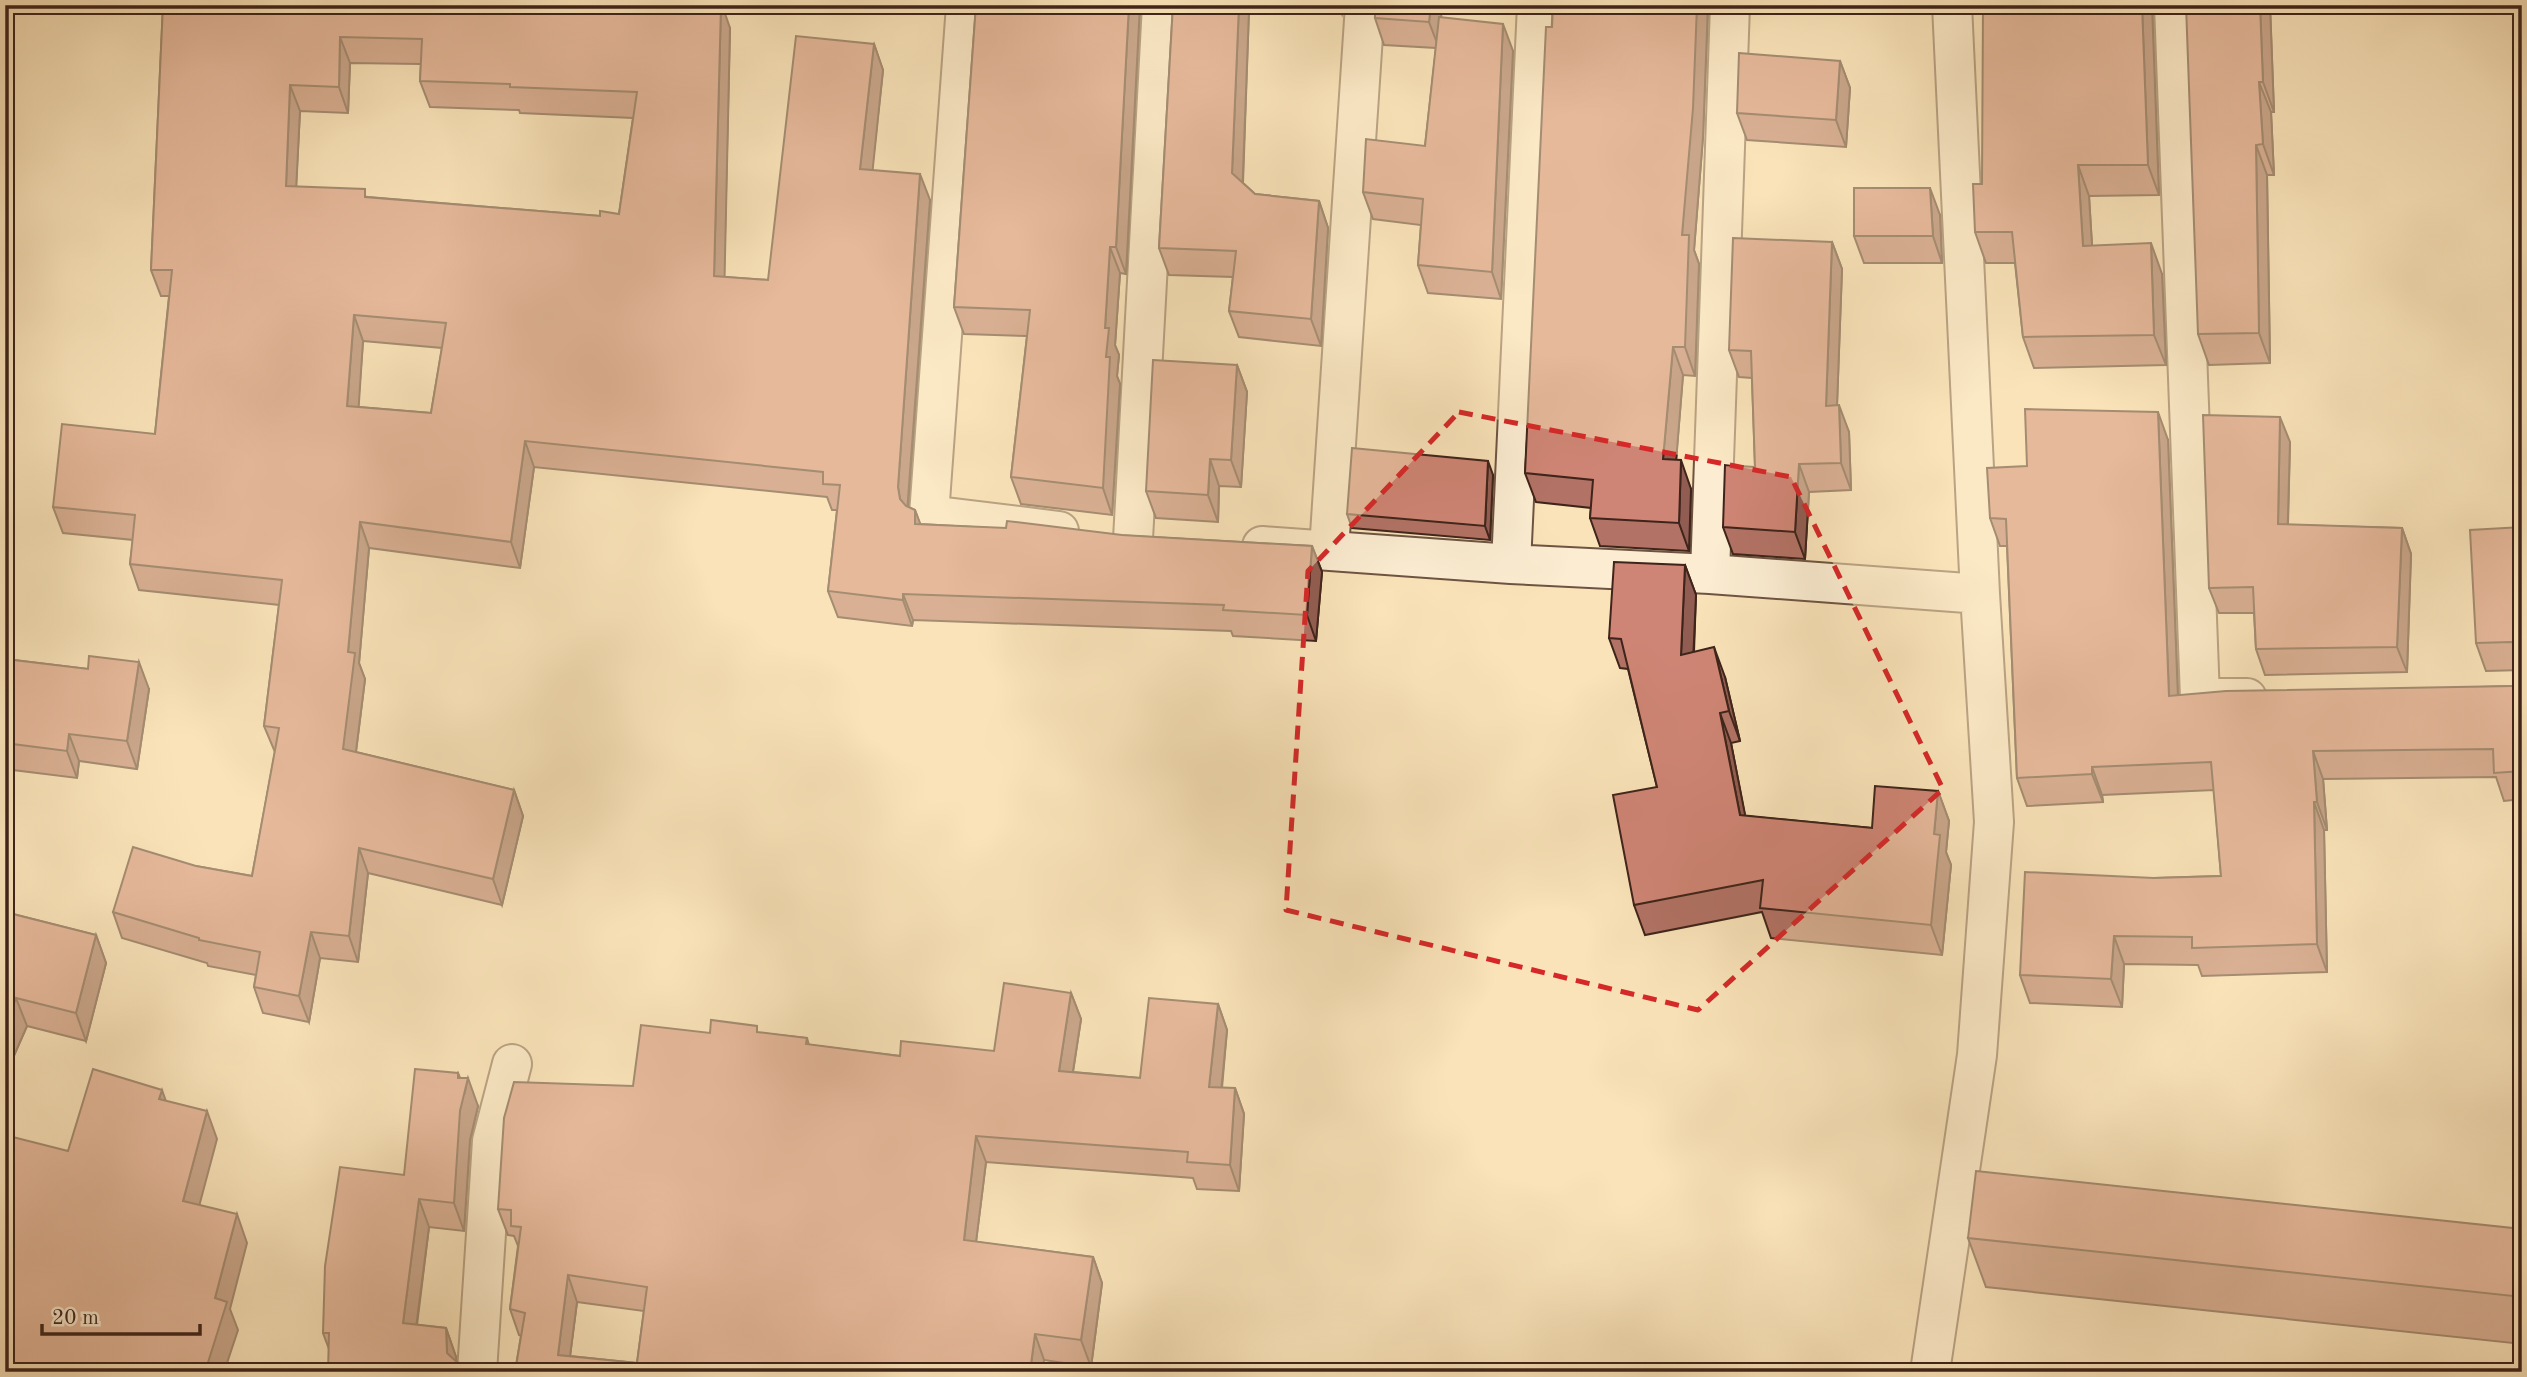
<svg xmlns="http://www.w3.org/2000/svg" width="2527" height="1377" viewBox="0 0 2527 1377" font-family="'Old Standard TT',serif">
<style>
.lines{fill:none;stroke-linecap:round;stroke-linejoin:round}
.minor-casing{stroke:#6d5442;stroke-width:42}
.minor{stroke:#fcedd2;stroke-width:38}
.wall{fill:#b27265;stroke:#3e241a;stroke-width:2;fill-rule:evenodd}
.shaded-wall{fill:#915d52;stroke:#3e241a;stroke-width:2}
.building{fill:#cf8575;stroke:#3e241a;stroke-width:2;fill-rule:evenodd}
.marked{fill:none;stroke:#d62828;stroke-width:5;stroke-dasharray:14 9;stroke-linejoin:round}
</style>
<rect width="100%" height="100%" fill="#fae3b9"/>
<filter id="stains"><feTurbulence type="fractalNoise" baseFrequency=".00286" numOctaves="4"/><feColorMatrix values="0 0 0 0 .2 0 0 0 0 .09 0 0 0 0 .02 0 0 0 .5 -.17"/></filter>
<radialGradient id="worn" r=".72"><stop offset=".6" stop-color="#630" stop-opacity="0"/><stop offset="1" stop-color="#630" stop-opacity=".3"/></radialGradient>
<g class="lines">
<defs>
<path id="minor" d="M966 5 929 515 1059 531
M2174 5 2200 698H2247
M1133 539 1162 5
M1262 546 1511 564 1710 574 1980 594
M1329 550 1365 5
M1511 564 1537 5
M1710 574 1730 5
M477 1372 492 1141 512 1064
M1930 1372 1977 1055 1994 822 1980 594 1952 5"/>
</defs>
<use href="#minor" class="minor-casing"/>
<use href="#minor" class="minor"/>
</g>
<path class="wall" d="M163 5 730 28 724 277 768 280 874 44 883 70 872 170 930 200 908 507 915 510 920 524 1312 546 1322 572 1316 641 1233 636 1231 631 913 620 912 626 838 617 828 591 837 510H832L827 497 534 467 520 568 369 548 359 663 365 679 356 752 514 790 523 816 502 905 368 873 358 962 320 958 309 1022 263 1013 254 987 256 975 208 966 207 963 122 938 113 912 196 866 252 876 275 752 264 726 279 605 139 590 130 564 133 540 63 533 53 507 155 434 169 296H161L151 270ZM350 63 421 64 420 81 430 107 519 110 520 113 633 118 619 214 600 216 368 197 296 187 300 111 348 113ZM363 341 442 348 431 413 358 407Z
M976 5H1140L1126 274 1120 273 1115 345 1119 355 1117 376 1120 384 1112 515 1021 504 1011 477 1027 336 964 334 954 307Z
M1173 5H1344L1342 14 1249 10 1243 183 1255 194 1319 201 1328 228 1321 346 1239 337 1229 311 1233 277 1169 275 1159 248Z
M1553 5H1708L1703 137 1694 250 1699 264 1695 376 1683 375 1676 460 1691 489 1689 551 1600 546 1590 518 1591 508 1536 502 1525 473Z
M2152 5 2159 195 2089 196 2092 246 2162 274 2166 365 2034 368 2023 337 2015 263H1986L1975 232 1982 184Z
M2270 5 2274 112H2271L2274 175H2267L2270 363 2209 365 2198 334Z
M1375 18H1441L1513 51 1501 299 1428 293 1418 265 1421 225 1373 219 1363 192 1425 146 1436 48 1384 45Z
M1840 61 1850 88 1846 147 1747 140 1737 113Z
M1940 215 1942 263H1864L1854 236Z
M1832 242 1842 269 1837 405 1849 432 1851 490 1809 492 1805 559 1733 554 1723 527 1755 467 1752 378 1739 377 1729 350Z
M1237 365 1247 392 1241 487 1219 486 1218 522 1156 518 1146 491Z
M2168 440 2178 696 2513 686 2522 683V799L2504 801 2496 777 2323 779 2327 830H2324L2327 972 2202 976 2198 965 2124 964 2122 1007 2030 1003 2020 975 2154 878 2221 876 2214 790 2102 795 2103 802 2027 806 2017 778 2007 546H2000L1990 518 2027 466Z
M2290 442 2288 525 2402 528 2411 554 2407 672 2265 675 2256 649 2254 613H2219L2209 588Z
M1493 475 1490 540 1352 528 1347 514Z
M2522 527V670L2486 671 2476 643Z
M1685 565 1696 595 1694 652 1725 677 1740 741 1731 743 1745 816 1872 828 1938 791 1949 821 1946 852 1951 865 1942 955 1771 938 1762 912 1645 935 1634 905 1657 787 1628 669 1620 668 1609 638Z
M5 659 88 669 149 689 137 769 79 761 77 778 5 769Z
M5 912 96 935 106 963 86 1041 27 1026 5 1076Z
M1071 993 1081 1019 1073 1072 1140 1078 1218 1004 1227 1030 1222 1088H1235L1244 1114 1239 1191 1197 1189 1193 1178 986 1162 976 1242 1093 1257 1102 1283 1091 1367 1044 1360 515 1372 521 1336 519 1335 510 1309 518 1246 514 1236 508 1235 498 1209 710 1033H760L807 1038 809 1045 900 1056 994 1051ZM577 1302 644 1311 637 1363 570 1356Z
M458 1073 460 1078 478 1106 470 1140 464 1231 429 1227 417 1325 446 1328 456 1357V1361L329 1349 323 1333Z
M2522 1229V1344L1986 1287 1968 1238Z"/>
<path class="shaded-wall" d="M721 5H722L730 28 724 302 714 276Z
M1129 5H1140L1126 274 1116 247Z
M1239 5H1248L1249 10 1242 199 1232 173Z
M1339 5H1344L1342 14Z
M1431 5H1442L1439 48 1429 22Z
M1697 5H1708L1703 137 1694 250 1699 264 1695 376 1685 347 1682 235Z
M2142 5H2152L2159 195 2148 165Z
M2260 5H2270L2274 112 2263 82Z
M1503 24 1513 51 1501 299 1492 272Z
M340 37 350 63 348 113 339 87Z
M874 44 883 70 870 195 860 169Z
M1840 61 1850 88 1846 147 1836 120Z
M2259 82 2271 112 2274 175 2263 144Z
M290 85 300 111 295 212 286 186Z
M2256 145 2267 175 2270 363 2259 333Z
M2078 165 2089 196 2094 277 2083 246Z
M920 174 930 200 907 513 900 499 898 487Z
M1930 188 1940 215 1942 263 1933 236Z
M1319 201 1328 228 1321 346 1311 319Z
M1832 242 1842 269 1836 433 1826 406Z
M2151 243 2162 274 2166 365 2154 335Z
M1110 247 1120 273 1115 345 1119 355 1117 376 1120 384 1112 515 1103 488 1105 328Z
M354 315 363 341 357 432 347 406Z
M1673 347 1683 375 1674 487 1663 459Z
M1237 365 1247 392 1241 487 1231 460Z
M1839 405 1849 432 1851 490 1841 463Z
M2158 412 2168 440 2179 724 2169 696Z
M2280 417 2290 442 2287 550 2278 524Z
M525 441 534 467 520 568 511 542Z
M1210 459 1219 486 1218 522 1208 495Z
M1681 460 1691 489 1689 551 1679 523Z
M1488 461 1493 475 1490 540 1485 526Z
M1799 464 1809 492 1805 559 1795 532Z
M915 510 925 536 915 524Z
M360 522 369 548 359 663 365 679 353 775 343 749 348 652Z
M2402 528 2411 554 2407 672 2397 647Z
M1312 546 1322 572 1316 641 1307 615Z
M1685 565 1696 595 1692 685 1681 655Z
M903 594 913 620 912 626 903 600Z
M1714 647 1725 677 1740 741 1729 711Z
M139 662 149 689 137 769 127 741Z
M1720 713 1731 743 1751 845 1740 815Z
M69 734 79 761 77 778 67 751Z
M2313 751 2323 779 2327 830 2317 802Z
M2092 767 2102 795 2103 802 2092 774Z
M514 790 523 816 502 905 493 879Z
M1938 791 1949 821 1946 852 1951 865 1942 955 1931 925 1934 834Z
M2314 802 2324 830 2327 972 2317 944Z
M359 848 368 873 358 962 349 936Z
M5 874 10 887 5 906Z
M311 932 320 958 309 1022 299 996Z
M96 935 106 963 86 1041 76 1013Z
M2114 936 2124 964 2122 1007 2111 979Z
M1071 993 1081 1019 1069 1097 1059 1071Z
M16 998 27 1026 5 1076V1024Z
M1218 1004 1227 1030 1219 1113 1209 1087Z
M458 1073 465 1091 468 1078 478 1106 470 1140 464 1231 454 1203Z
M1235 1088 1244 1114 1239 1191 1230 1165Z
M162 1090 172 1118 159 1099Z
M207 1111 217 1139 193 1229 183 1201Z
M976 1136 986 1162 973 1266 964 1240Z
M419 1199 429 1227 413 1351 403 1323Z
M237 1214 247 1243 230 1309 238 1330 224 1372H205L215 1298Z
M1093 1257 1102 1283 1091 1367 1081 1340Z
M568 1275 577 1302 568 1372 558 1355Z
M446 1328 456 1357 457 1370 459 1364 462 1372H454L447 1353Z
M1035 1334 1044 1360 1043 1372H1030Z"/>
<path class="building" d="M163 5H721L714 276 768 280 796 36 874 44 860 169 920 174 898 487 900 499 906 506 915 510V524L1006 528 1007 521 1122 535 1312 546 1307 615 1223 610 1224 605 903 594V600L828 591 840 485 823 484V472L525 441 511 542 360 522 348 652 355 653 343 749 514 790 493 879 359 848 349 936 311 932 299 996 254 987 260 952 199 940V938L113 912 133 847 196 866 252 876 279 728 264 726 282 580 130 564 135 515 53 507 62 424 155 434 172 270H151ZM340 37 422 39 420 81 510 84V87L637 92 619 214 600 211V216L365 197V189L286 186 290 85 339 87ZM354 315 446 323 431 413 347 406Z
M976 5H1129L1116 247H1110L1105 328H1109L1106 357H1110L1103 488 1011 477 1030 310 954 307Z
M1173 5H1239L1232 173 1255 194 1319 201 1311 319 1229 311 1236 251 1159 248Z
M1375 5H1431L1429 22 1375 18Z
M1553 5H1697L1693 108 1682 235H1689L1685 347H1673L1663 459 1681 460 1679 523 1590 518 1593 480 1525 473 1546 27H1552Z
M1983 5H2142L2148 165H2078L2083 246 2151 243 2154 335 2023 337 2012 232H1975L1973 184H1982Z
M2186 5H2260L2263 82H2259L2263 144 2256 145 2259 333 2198 334Z
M1439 17 1503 24 1492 272 1418 265 1423 199 1363 192 1366 139 1425 146Z
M1739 53 1840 61 1836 120 1737 113Z
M1854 188H1930L1933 236H1854Z
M1733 238 1832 242 1826 406 1839 405 1841 463 1799 464 1795 532 1723 527 1725 465 1755 467 1751 351 1729 350Z
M1153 360 1237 365 1231 460 1210 459 1208 495 1146 491Z
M2025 409 2158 412 2169 696 2226 691 2513 686 2522 683V771L2494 773 2493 749 2313 751 2317 802H2314L2317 944 2192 948V937L2114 936 2111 979 2020 975 2025 872 2154 878 2221 876 2211 762 2092 767V774L2017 778 2006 519 1990 518 1987 468 2027 466Z
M2203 415 2280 417 2278 524 2402 528 2397 647 2256 649 2253 587 2209 588Z
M1352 448 1488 461 1485 526 1347 514Z
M2522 527V645L2511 642 2476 643 2470 530Z
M1614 562 1685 565 1681 655 1714 647 1729 711 1720 713 1740 815 1872 828 1875 786 1938 791 1934 834 1940 835 1931 925 1760 908 1763 880 1634 905 1613 795 1657 787 1621 639 1609 638Z
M89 656 139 662 127 741 69 734 67 751 5 743V659L88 669Z
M5 912 96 935 76 1013 16 998 5 1024Z
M1004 983 1071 993 1059 1071 1140 1078 1149 998 1218 1004 1209 1087 1235 1088 1230 1165 1187 1162 1188 1152 976 1136 964 1240 1093 1257 1081 1340 1035 1334 1030 1372H515L525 1313 510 1309 521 1227 511 1226V1210L498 1209 504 1118 514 1082 633 1086 641 1025 710 1033 711 1020 757 1026V1032L807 1038 806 1044 900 1056 901 1041 994 1051ZM568 1275 647 1287 637 1363 558 1355Z
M93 1069 162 1090 159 1099 207 1111 183 1201 237 1214 215 1298 227 1302 205 1372H5V1135L68 1151Z
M415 1069 458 1073V1078H468L460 1111 454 1203 419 1199 403 1323 446 1328 447 1353 459 1364 456 1372H328L329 1333H323L325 1266 340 1167 404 1175Z
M1976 1171 2522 1229V1297L1968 1238Z
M1732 1363 1808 1371 1731 1372Z"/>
<path d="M0 0H2527V1377H0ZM1459 412 1791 477 1943 789 1698 1010 1286 910 1308 571Z" fill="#fae3b9" fill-opacity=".55" fill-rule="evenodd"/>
<path class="marked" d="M1459 412 1791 477 1943 789 1698 1010 1286 910 1308 571Z"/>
<rect width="2527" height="1377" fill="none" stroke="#fae3b9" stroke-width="28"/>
<rect x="7" y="7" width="2513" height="1363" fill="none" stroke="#3e241a" stroke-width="3.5"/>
<rect x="14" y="14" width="2499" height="1349" fill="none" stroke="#3e241a" stroke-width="2"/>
<path d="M42 1324v10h158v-10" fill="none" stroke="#3e241a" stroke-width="3.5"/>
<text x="52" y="1324" font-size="21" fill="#3e241a" stroke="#fcedd2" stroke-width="5" paint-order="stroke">20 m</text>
<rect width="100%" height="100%" filter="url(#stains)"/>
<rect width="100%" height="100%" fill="url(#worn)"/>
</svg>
